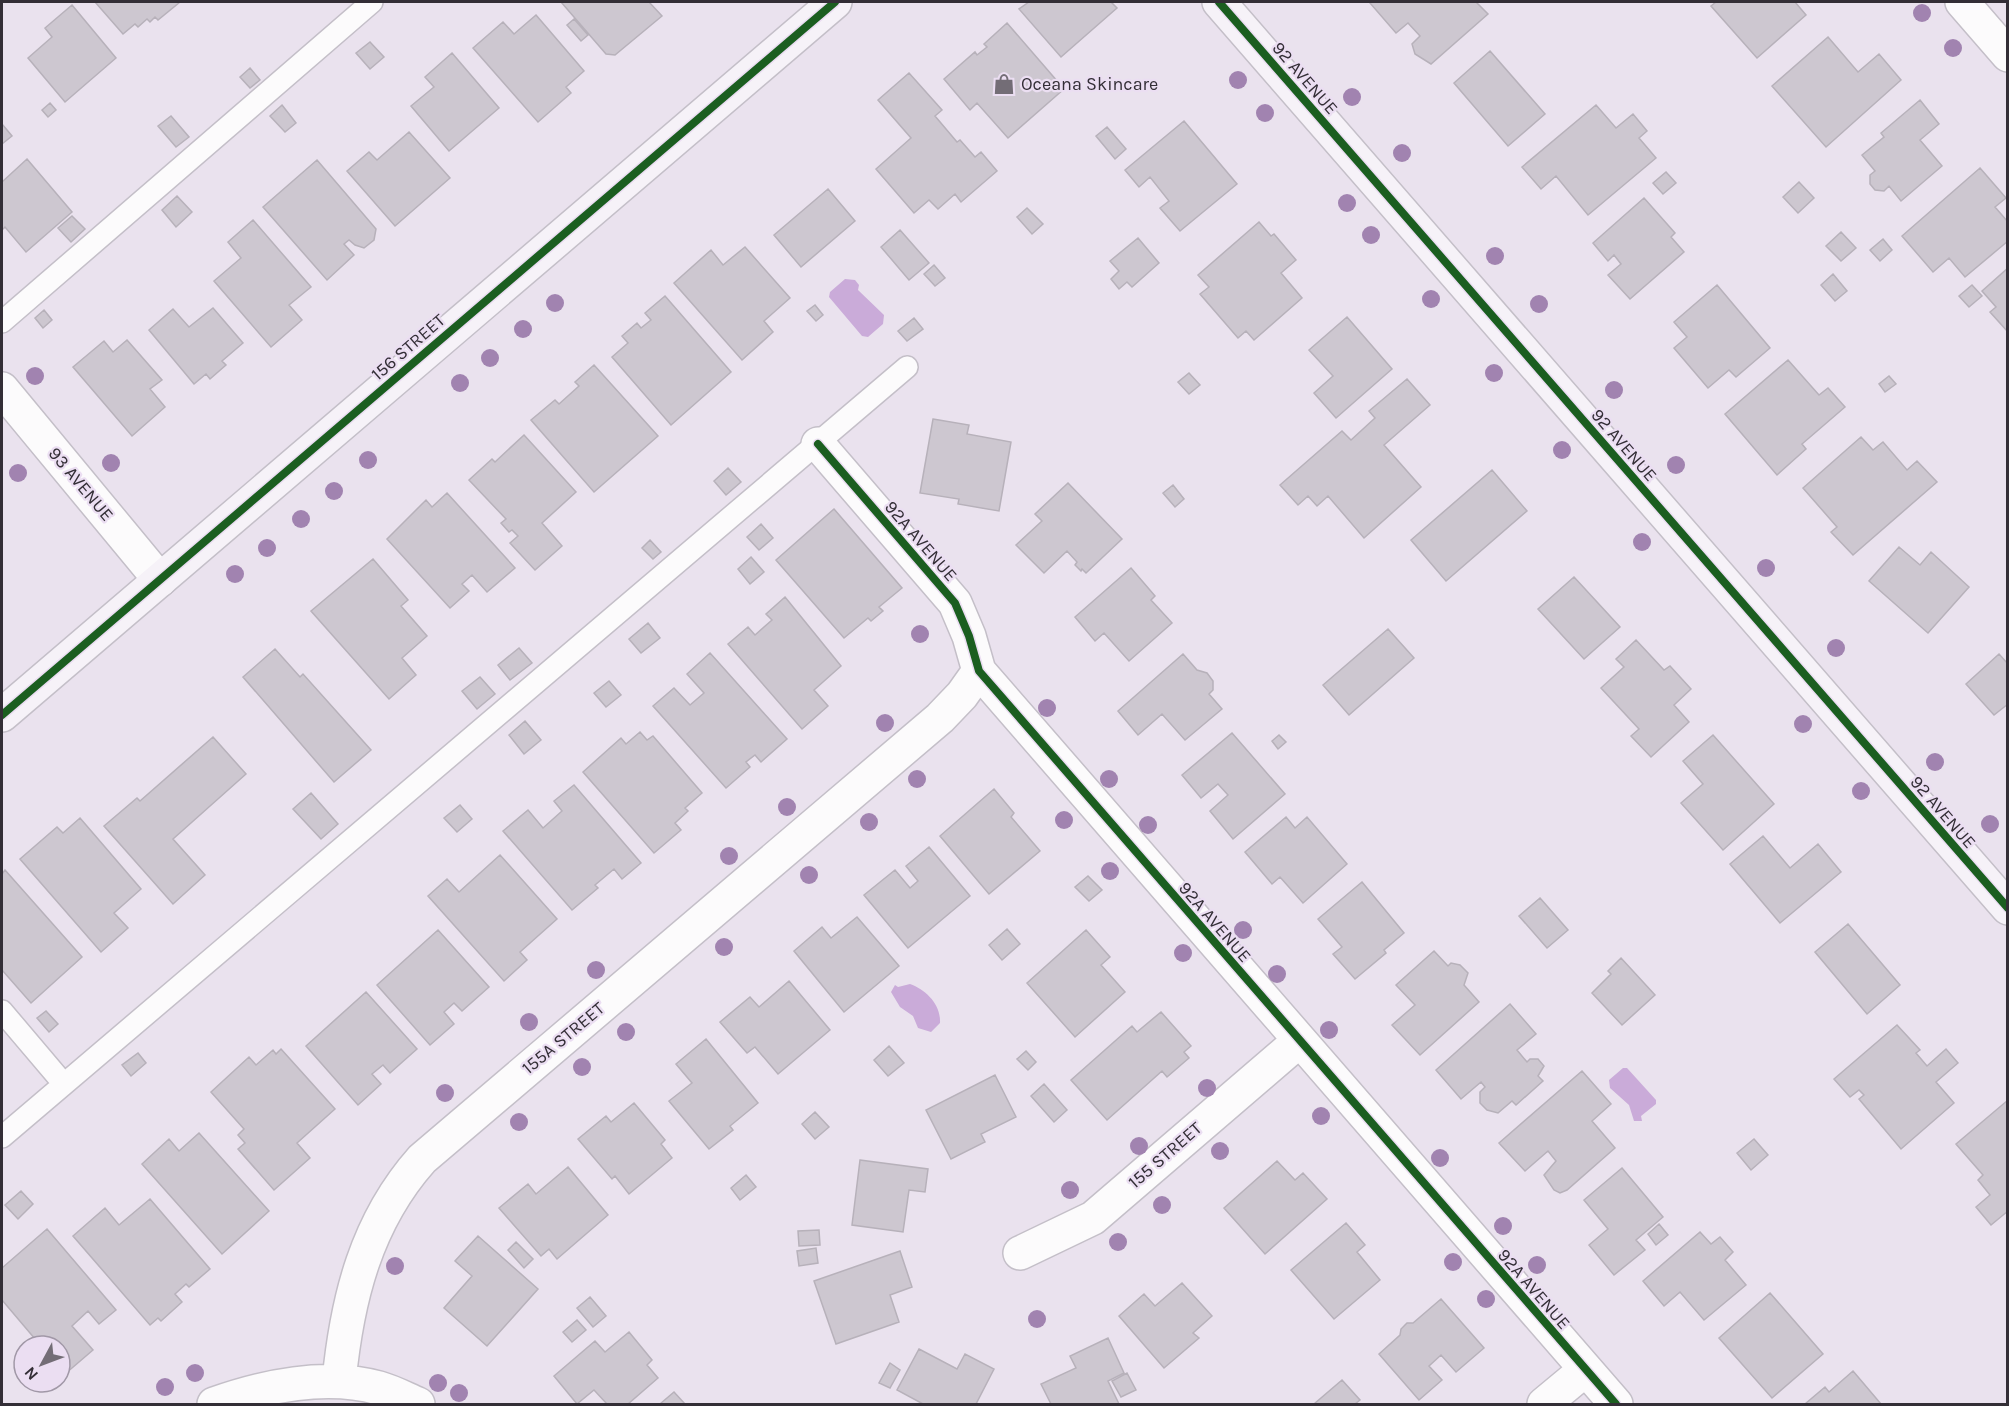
<svg xmlns="http://www.w3.org/2000/svg" width="2009" height="1406" viewBox="0 0 2009 1406" font-family="Karla,sans-serif">
<style>
.water{fill:#caabd9}
.building{fill:#cdc7d0;stroke:#b7b1ba;stroke-width:1.5}
.lines{fill:none;stroke-linecap:round;stroke-linejoin:round}
.lane-casing{stroke:#c4bfc8;stroke-width:24}
.street-casing{stroke:#c4bfc8;stroke-width:36}
.secondary-casing{stroke:#c4bfc8;stroke-width:36}
.lane{stroke:#fcfbfc;stroke-width:21}
.street{stroke:#fcfbfc;stroke-width:33}
.secondary{stroke:#f6f2f8;stroke-width:33}
.cycleway-casing{stroke:#ebdef2;stroke-width:11}
.cycleway{stroke:#1b5e20;stroke-width:8}
.tree{fill:#a183b0}
.labels{text-anchor:middle;dominant-baseline:central;stroke-width:4.5;stroke-linejoin:round;paint-order:stroke}
.street-label{font-size:18px;fill:#332e36;stroke:#ebdef2}
.poi-label{font-size:18px;fill:#332e36;stroke:#ebdef2;text-anchor:start}
</style>
<rect width="100%" height="100%" fill="#eae2ee"/>
<path class="water" d="M845 279 855 280 859 285 858 290 884 315 883 324 868 337 862 336 829 297 830 292Z
M910 984C926 990 941 1004 940 1023L931 1032 918 1028 913 1016 900 1007 891 992 895 985 898 987Z
M1623 1068H1627L1656 1100V1104L1641 1116 1642 1121H1634L1629 1105 1610 1088 1609 1080Z"/>
<path class="building" d="M95 2H180L158 20 155 17 150 22 147 19 138 27 135 24 123 34Z
M561 2H649L662 16 615 55 606 54Z
M1029 2H1111L1117 8 1061 57 1019 9Z
M1372 2H1476L1488 14 1431 64 1415 54 1412 44 1420 36 1408 23 1396 33 1370 3Z
M1716 2H1795L1806 15 1757 58 1711 6Z
M72 5 116 58 65 102 28 58 52 37 45 28Z
M536 15 584 71 566 87 571 93 538 122 473 48 503 22 514 34Z
M574 19 588 35 581 41 567 25Z
M1007 23 1064 89 1008 138 977 103 970 110 944 79 975 52 977 55 987 47 984 44Z
M1828 37 1858 72 1879 54 1901 80 1826 147 1772 86Z
M370 42 384 57 370 69 356 53Z
M1490 51 1545 114 1508 146 1454 83Z
M452 53 499 108 449 151 411 106 434 87 425 77Z
M250 68 260 80 250 88 240 77Z
M909 73 942 110 935 116 957 142 960 140 975 157 981 152 997 171 961 202 955 194 938 209 929 200 914 213 876 169 911 138 878 100Z
M1920 100 1939 124 1920 140 1942 166 1901 201 1889 186 1884 191 1875 190 1870 184V175L1875 171 1862 155 1884 137 1881 133Z
M50 103 56 110 48 117 42 110Z
M282 105 296 123 285 132 270 116Z
M1596 105 1616 128 1633 114 1647 131 1639 138 1656 158 1588 215 1556 176 1541 189 1522 167Z
M171 116 189 137 176 147 158 126Z
M1184 121 1237 184 1180 231 1160 208 1169 201 1150 177 1139 187 1125 170Z
M2 124 12 136 2 144Z
M1107 127 1126 149 1115 159 1096 136Z
M409 132 450 178 395 226 347 171 369 152 377 160Z
M27 159 72 212 26 252 5 227 2 230V182Z
M317 160 376 229 374 240 364 248 355 245 349 240 344 244 354 255 327 280 263 207Z
M1980 168 2006 198 1995 207 2008 222V241L1965 277 1949 258 1933 272 1902 236Z
M1666 172 1676 183 1663 194 1653 183Z
M1799 182 1814 198 1798 213 1783 197Z
M828 189 855 221 801 267 774 235Z
M177 196 192 212 176 227 162 210Z
M1644 198 1675 233 1671 237 1684 252 1630 299 1608 275 1621 264 1614 255 1608 261 1593 243Z
M1027 208 1043 224 1032 234 1017 217Z
M72 216 85 229 71 242 58 228Z
M253 220 311 287 289 305 302 320 271 347 214 281 241 258 228 242Z
M1259 222 1271 236 1274 234 1296 260 1281 273 1302 298 1254 340 1246 331 1238 338 1200 294 1209 287 1198 275Z
M900 230 929 263 909 280 881 247Z
M1841 232 1856 248 1841 261 1826 246Z
M1138 238 1159 263 1132 287 1127 282 1119 289 1111 279 1119 271 1110 261Z
M1883 239 1892 250 1880 261 1870 250Z
M745 247 790 298 764 321 773 332 742 360 674 283 711 250 723 265Z
M934 265 945 278 935 286 924 274Z
M2008 268V332L1990 312 1996 307 1982 291Z
M1833 274 1847 291 1835 301 1821 285Z
M1717 285 1770 348 1736 377 1729 370 1708 388 1674 348 1687 337 1674 322Z
M1972 285 1982 296 1969 307 1959 296Z
M665 296 731 372 671 425 612 357 628 343 622 336 637 323 641 328 651 320 645 313Z
M815 305 823 315 816 321 807 311Z
M213 308 243 343 222 361 226 365 210 379 206 374 194 384 149 330 173 309 189 327Z
M44 310 52 320 43 328 35 318Z
M1347 317 1392 369 1336 418 1314 393 1333 376 1309 350Z
M914 318 923 329 907 341 898 331Z
M127 340 162 380 150 389 165 407 132 436 73 367 104 341 113 352Z
M1788 360 1819 395 1828 388 1845 407 1802 444 1806 449 1777 475 1725 414Z
M594 365 658 436 594 492 531 420 555 400 559 404 579 386 575 382Z
M1189 373 1200 385 1189 394 1178 382Z
M1889 376 1896 384 1885 392 1879 384Z
M1407 379 1430 405 1384 445 1421 487 1364 538 1328 496 1317 506 1308 496 1298 505 1280 485 1342 431 1351 440 1375 418 1369 411Z
M933 419 969 425 967 434 1011 442 999 511 958 504 959 499 920 493Z
M524 435 576 492 542 523 562 546 535 570 510 543 518 536 512 530 509 532 501 523 506 519 469 480 492 459 495 462Z
M1861 437 1873 450 1883 442 1907 470 1917 461 1937 482 1853 555 1831 532 1837 527 1803 488Z
M728 468 741 482 726 495 714 481Z
M1492 470 1527 511 1446 581 1411 540Z
M1068 483 1122 539 1086 573 1082 569 1081 571 1075 565 1077 562 1067 551 1044 573 1016 545 1042 521 1035 514Z
M1173 485 1184 499 1175 507 1163 493Z
M447 493 515 568 487 592 472 575 462 584 469 591 450 608 387 539 426 500 432 507Z
M834 509 902 588 879 607 883 611 871 621 868 618 844 638 776 560Z
M761 524 773 538 759 550 747 537Z
M650 540 661 552 653 559 642 548Z
M1899 547 1920 565 1931 552 1969 587 1928 633 1869 581Z
M751 557 764 572 750 584 738 569Z
M373 559 408 600 401 606 427 636 402 658 416 675 389 699 311 611Z
M1131 568 1155 596 1151 600 1172 623 1129 661 1104 633 1095 641 1075 617Z
M1574 577 1620 627 1584 659 1538 609Z
M785 597 841 666 814 690 828 706 802 729 728 644 748 627 755 635 772 620 766 614Z
M648 623 660 638 641 653 629 639Z
M1388 629 1414 658 1349 715 1323 685Z
M1636 640 1664 670 1670 666 1691 689 1674 705 1689 722 1651 757 1631 736 1639 729 1601 688 1624 667 1616 659Z
M519 648 532 663 510 680 498 665Z
M275 649 300 677 303 674 371 750 334 782 243 677Z
M710 653 787 739 761 762 755 755 746 762 750 767 726 788 653 706 674 688 690 705 704 693 687 674Z
M1183 654 1197 670 1207 673 1213 681V690L1209 694 1222 709 1185 740 1162 714 1138 735 1118 711Z
M1999 654 2008 664V704L1994 715 1966 684Z
M480 677 495 694 477 709 462 691Z
M609 681 621 695 606 707 594 693Z
M525 721 541 740 524 754 509 735Z
M640 732 647 740 653 736 702 793 685 808 688 811 675 823 681 830 654 853 583 772 621 738 626 744Z
M1232 733 1285 794 1233 839 1210 811 1228 795 1218 784 1201 798 1182 775Z
M1279 735 1286 742 1278 749 1272 741Z
M1713 735 1774 804 1723 850 1681 803 1703 784 1683 761Z
M213 737 246 774 173 839 205 875 173 904 104 826 137 798 140 801Z
M574 785 641 863 622 879 614 869 595 885 598 888 572 910 503 831 528 810 543 828 562 811 554 801Z
M994 789 1014 813 1011 817 1040 851 989 894 940 836Z
M311 793 338 824 321 839 293 809Z
M460 805 472 819 457 832 444 818Z
M1286 817 1295 828 1307 817 1347 864 1303 903 1280 877 1272 884 1245 852Z
M80 818 141 889 114 913 128 928 101 952 20 859 57 827 63 833Z
M1763 836 1790 868 1818 844 1841 872 1780 923 1730 864Z
M929 847 970 896 908 948 864 895 895 870 910 888 918 881 906 866Z
M500 855 557 919 520 952 527 960 504 981 428 896 447 879 459 892Z
M5 870 82 957 31 1003 2 970V874Z
M1088 876 1102 890 1089 901 1075 887Z
M1362 882 1404 933 1384 950 1386 953 1355 979 1333 954 1342 947 1318 919Z
M1540 898 1568 930 1547 948 1519 916Z
M857 917 899 966 844 1012 794 951 822 927 831 938Z
M1848 924 1900 985 1867 1014 1815 952Z
M1007 929 1020 944 1002 960 989 945Z
M438 930 489 987 462 1011 454 1003 444 1012 454 1024 430 1045 377 985Z
M1086 930 1110 957 1101 965 1125 992 1075 1037 1027 983Z
M1434 951 1448 966 1451 963 1460 965 1468 973 1464 985 1479 1002 1420 1055 1392 1025 1415 1005 1396 985Z
M1621 958 1655 995 1622 1025 1592 993 1611 974 1608 971Z
M789 981 830 1030 778 1074 755 1047 747 1053 720 1022 750 997 759 1007Z
M366 992 417 1049 390 1073 383 1065 372 1074 381 1084 358 1105 306 1046Z
M1510 1004 1536 1034 1517 1050 1527 1062 1530 1059H1538L1544 1066 1538 1076 1543 1081 1516 1105 1512 1101 1498 1113 1487 1110 1480 1103V1092L1485 1087 1481 1082 1461 1099 1436 1070Z
M46 1011 58 1024 49 1032 37 1018Z
M1161 1012 1191 1046 1184 1052 1189 1058 1167 1077 1162 1071 1107 1120 1071 1080 1132 1026 1137 1032Z
M1897 1025 1920 1050 1916 1053 1927 1066 1946 1049 1958 1063 1936 1082 1954 1103 1901 1149 1859 1099 1864 1095 1859 1090 1850 1097 1834 1079Z
M706 1039 758 1103 730 1126 733 1130 709 1149 669 1101 692 1083 676 1064Z
M889 1046 904 1063 888 1076 874 1060Z
M281 1049 335 1109 297 1143 310 1158 274 1190 238 1149 245 1143 238 1135 244 1129 211 1092 249 1057 256 1065 273 1050 276 1054Z
M1026 1051 1036 1062 1028 1070 1017 1059Z
M138 1053 146 1063 131 1076 122 1065Z
M1582 1071 1611 1104 1592 1121 1615 1148 1567 1190 1560 1193 1554 1190 1544 1175 1556 1161 1548 1151 1525 1171 1499 1143Z
M995 1075 1016 1117 981 1134 985 1142 951 1159 926 1110Z
M1044 1084 1067 1110 1054 1122 1031 1096Z
M2008 1100V1211L1991 1225 1976 1207 1990 1195 1978 1180 1983 1175 1956 1144Z
M634 1103 665 1140 661 1144 672 1158 629 1194 615 1176 612 1179 578 1139 606 1116 611 1122Z
M815 1112 829 1127 815 1139 802 1124Z
M199 1133 269 1211 222 1254 142 1164 169 1139 179 1151Z
M1754 1139 1768 1155 1751 1170 1737 1153Z
M860 1160 928 1169 925 1192 909 1190 903 1232 852 1225Z
M1277 1161 1295 1180 1303 1173 1327 1199 1265 1254 1224 1208Z
M568 1167 608 1215 557 1259 549 1249 541 1256 499 1208 528 1184 536 1194Z
M1622 1168 1663 1217 1636 1240 1645 1250 1614 1275 1589 1245 1608 1229 1584 1200Z
M746 1175 756 1187 740 1200 731 1188Z
M21 1191 33 1204 18 1219 5 1205Z
M150 1199 210 1269 189 1287 186 1284 175 1294 182 1302 161 1321 158 1318 150 1325 73 1236 105 1208 119 1225Z
M1346 1223 1365 1245 1357 1252 1380 1280 1334 1319 1291 1270Z
M1659 1224 1668 1235 1656 1245 1648 1234Z
M47 1229 116 1310 99 1324 88 1311 72 1326 93 1350 65 1374 60 1368V1346H41L2 1300V1268Z
M819 1230 820 1245 799 1246 798 1231Z
M1700 1232 1711 1244 1720 1237 1733 1252 1725 1260 1746 1285 1704 1320 1680 1292 1664 1306 1643 1281Z
M478 1236 538 1289 487 1346 444 1308 472 1276 455 1261Z
M516 1242 533 1259 524 1268 508 1250Z
M816 1248 818 1263 799 1266 797 1251Z
M900 1251 912 1287 890 1295 899 1322 836 1344 814 1281Z
M1182 1283 1212 1316 1193 1333 1199 1338 1164 1368 1119 1316 1144 1294 1155 1306Z
M1770 1293 1823 1354 1772 1398 1719 1338Z
M590 1297 606 1316 593 1327 577 1308Z
M1441 1299 1484 1348 1456 1372 1441 1355 1429 1366 1442 1380 1419 1400 1379 1354 1400 1335 1401 1329 1407 1323H1413Z
M577 1320 586 1330 572 1342 563 1332Z
M629 1332 652 1360 647 1365 658 1378 628 1404H607L594 1390 577 1404 554 1376 595 1341 605 1352Z
M1108 1338 1124 1373 1108 1381 1119 1404H1051L1041 1384 1076 1368 1070 1356Z
M919 1349 957 1369 965 1354 994 1369 976 1404H923L897 1390Z
M890 1363 900 1370 890 1388 879 1383Z
M1853 1371 1881 1404H1805L1825 1387 1829 1392Z
M1127 1373 1136 1390 1121 1397 1112 1381Z
M1342 1380 1360 1400 1355 1404H1314Z
M674 1392 685 1404H660Z"/>
<g class="lines">
<defs>
<path id="lane" d="M2 322 372 2
M2 1011 63 1083
M2 1137 907 367"/>
<path id="street" d="M1962 2 2008 55
M2 389 160 580
M818 444 955 603 969 636 979 671 1616 1404
M1020 1253 1093 1218 1299 1041
M339 1381C347 1299 366 1222 422 1159L940 718 962 695 979 671
M214 1404C265 1386 326 1373 379 1388 393 1392 406 1399 418 1404
M1544 1404 1585 1370"/>
<path id="secondary" d="M1219 2 2008 908
M2 715 835 2"/>
</defs>
<use href="#lane" class="lane-casing"/>
<use href="#street" class="street-casing"/>
<use href="#secondary" class="secondary-casing"/>
<use href="#lane" class="lane"/>
<use href="#street" class="street"/>
<use href="#secondary" class="secondary"/>
<defs>
<path id="cycleway" d="M1219 2 2008 908
M818 444 955 603 969 636 979 671 1616 1404
M2 715 835 2"/>
</defs>
<use href="#cycleway" class="cycleway-casing"/>
<use href="#cycleway" class="cycleway"/>
</g>
<g class="tree">
<circle cx="1922" cy="13" r="9"/>
<circle cx="1953" cy="48" r="9"/>
<circle cx="1238" cy="80" r="9"/>
<circle cx="1352" cy="97" r="9"/>
<circle cx="1265" cy="113" r="9"/>
<circle cx="1402" cy="153" r="9"/>
<circle cx="1347" cy="203" r="9"/>
<circle cx="1371" cy="235" r="9"/>
<circle cx="1495" cy="256" r="9"/>
<circle cx="1431" cy="299" r="9"/>
<circle cx="555" cy="303" r="9"/>
<circle cx="1539" cy="304" r="9"/>
<circle cx="523" cy="329" r="9"/>
<circle cx="490" cy="358" r="9"/>
<circle cx="1494" cy="373" r="9"/>
<circle cx="35" cy="376" r="9"/>
<circle cx="460" cy="383" r="9"/>
<circle cx="1614" cy="390" r="9"/>
<circle cx="1562" cy="450" r="9"/>
<circle cx="368" cy="460" r="9"/>
<circle cx="111" cy="463" r="9"/>
<circle cx="1676" cy="465" r="9"/>
<circle cx="18" cy="473" r="9"/>
<circle cx="334" cy="491" r="9"/>
<circle cx="301" cy="519" r="9"/>
<circle cx="1642" cy="542" r="9"/>
<circle cx="267" cy="548" r="9"/>
<circle cx="1766" cy="568" r="9"/>
<circle cx="235" cy="574" r="9"/>
<circle cx="920" cy="634" r="9"/>
<circle cx="1836" cy="648" r="9"/>
<circle cx="1047" cy="708" r="9"/>
<circle cx="885" cy="723" r="9"/>
<circle cx="1803" cy="724" r="9"/>
<circle cx="1935" cy="762" r="9"/>
<circle cx="917" cy="779" r="9"/>
<circle cx="1109" cy="779" r="9"/>
<circle cx="1861" cy="791" r="9"/>
<circle cx="787" cy="807" r="9"/>
<circle cx="1064" cy="820" r="9"/>
<circle cx="869" cy="822" r="9"/>
<circle cx="1990" cy="824" r="9"/>
<circle cx="1148" cy="825" r="9"/>
<circle cx="729" cy="856" r="9"/>
<circle cx="1110" cy="871" r="9"/>
<circle cx="809" cy="875" r="9"/>
<circle cx="1243" cy="930" r="9"/>
<circle cx="724" cy="947" r="9"/>
<circle cx="1183" cy="953" r="9"/>
<circle cx="596" cy="970" r="9"/>
<circle cx="1277" cy="974" r="9"/>
<circle cx="529" cy="1022" r="9"/>
<circle cx="1329" cy="1030" r="9"/>
<circle cx="626" cy="1032" r="9"/>
<circle cx="582" cy="1067" r="9"/>
<circle cx="1207" cy="1088" r="9"/>
<circle cx="445" cy="1093" r="9"/>
<circle cx="1321" cy="1116" r="9"/>
<circle cx="519" cy="1122" r="9"/>
<circle cx="1139" cy="1146" r="9"/>
<circle cx="1220" cy="1151" r="9"/>
<circle cx="1440" cy="1158" r="9"/>
<circle cx="1070" cy="1190" r="9"/>
<circle cx="1162" cy="1205" r="9"/>
<circle cx="1503" cy="1226" r="9"/>
<circle cx="1118" cy="1242" r="9"/>
<circle cx="1453" cy="1262" r="9"/>
<circle cx="1537" cy="1265" r="9"/>
<circle cx="395" cy="1266" r="9"/>
<circle cx="1486" cy="1299" r="9"/>
<circle cx="1037" cy="1319" r="9"/>
<circle cx="195" cy="1373" r="9"/>
<circle cx="438" cy="1383" r="9"/>
<circle cx="165" cy="1387" r="9"/>
<circle cx="459" cy="1393" r="9"/>
</g>
<defs>
<symbol id="shop-bare" viewBox="-9 -9 18 18"><path d="M-5-2.5h2.3a2.7 3.5 0 0 1 5.4 0H5L5.5 6h-11ZM-1.5-2.5h3a1.5 2.3 0 0 0-3 0Z" fill="#736d76" stroke="#ebdef2" stroke-width="2.5" paint-order="stroke"/></symbol>
</defs>
<g fill-rule="evenodd">
<use href="#shop-bare" x="989" y="69" width="30" height="30"/>
</g>
<g class="labels">
<g class="street-label">
<text transform="translate(1305 78) rotate(49)">92 AVENUE</text>
<text transform="translate(408 347) rotate(-41)">156 STREET</text>
<text transform="translate(1624 445) rotate(49)">92 AVENUE</text>
<text transform="translate(81 484) rotate(50)">93 AVENUE</text>
<text transform="translate(921 541) rotate(49)">92A AVENUE</text>
<text transform="translate(1943 812) rotate(49)">92 AVENUE</text>
<text transform="translate(1215 922) rotate(49)">92A AVENUE</text>
<text transform="translate(563 1038) rotate(-40)">155A STREET</text>
<text transform="translate(1165 1155) rotate(-41)">155 STREET</text>
<text transform="translate(1534 1289) rotate(49)">92A AVENUE</text>
</g>
<g class="poi-label">
<text x="1021" y="84">Oceana Skincare</text>
</g>
</g>
<rect width="2009" height="1406" fill="none" stroke="#332e36" stroke-width="6"/>
<g transform="translate(42 1364) rotate(229)"><circle r="28" fill="#ebdef2" stroke="#a198a7" stroke-width="1.5"/>
<path d="M0-4.5L10 22L0 15L-10 22Z" fill="#736d76"/>
<text y="-9" font-size="16" font-weight="bold" text-anchor="middle" fill="#332e36">N</text>
</g>
</svg>
